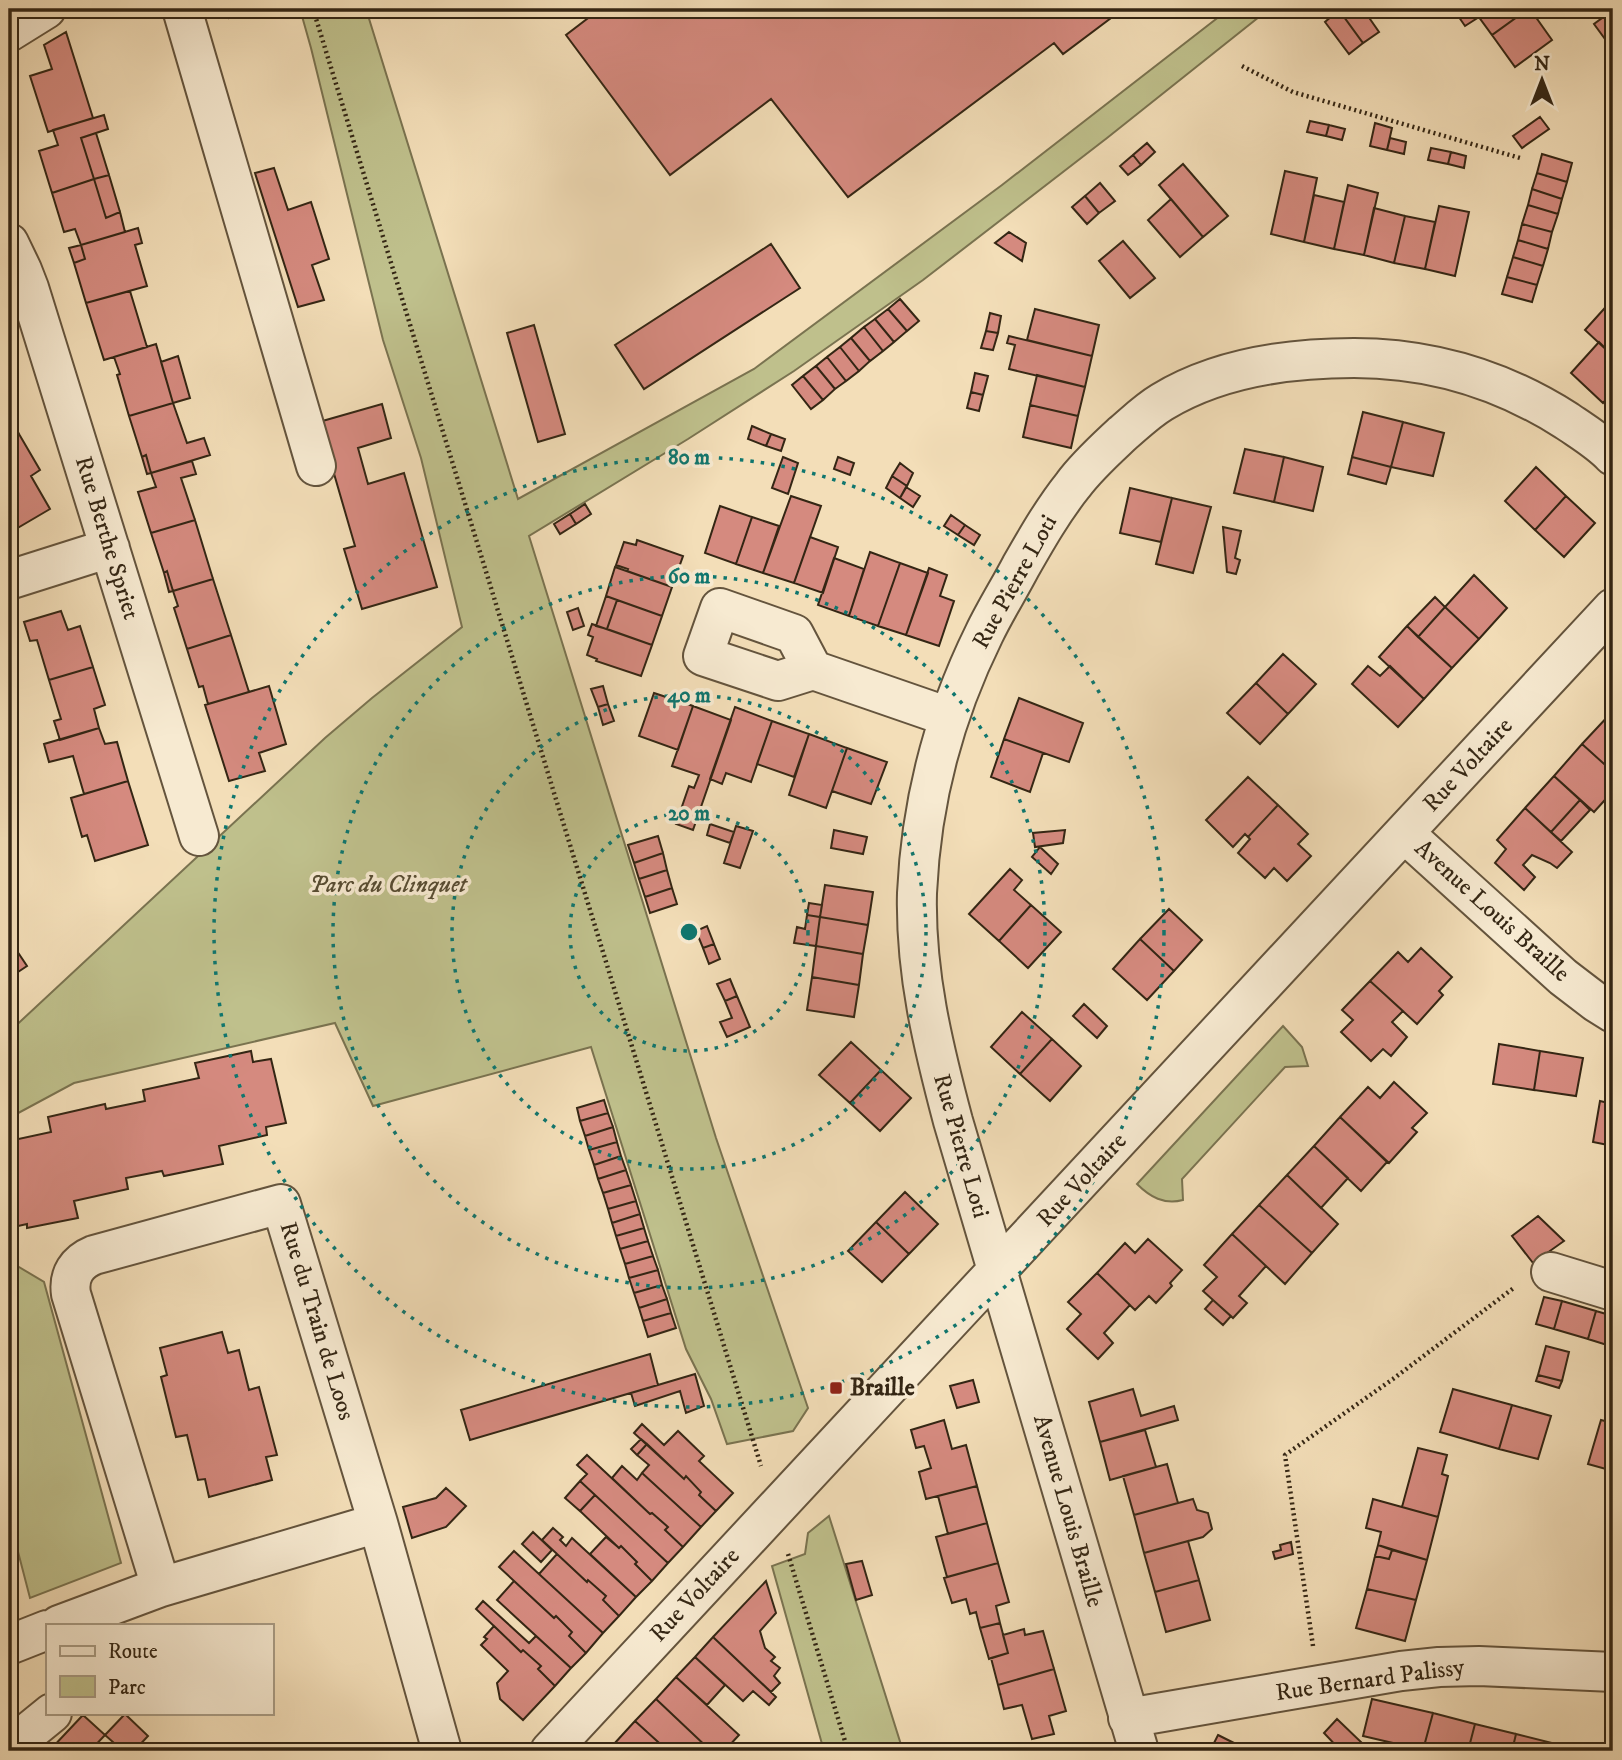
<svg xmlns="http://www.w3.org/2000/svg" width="1622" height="1760" viewBox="0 0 1622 1760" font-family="'IM FELL DW Pica',serif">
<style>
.green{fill:#bfc08c;stroke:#7a7350;stroke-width:2}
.building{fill:#d58a7f;stroke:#342614;stroke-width:2}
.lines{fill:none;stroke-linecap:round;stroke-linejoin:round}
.minor-casing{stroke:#64543d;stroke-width:42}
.path{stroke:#342614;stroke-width:4.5;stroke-dasharray:2 3.5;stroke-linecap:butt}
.minor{stroke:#f7ead1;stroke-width:38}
.ring{fill:none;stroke:#0f766e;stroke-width:3.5;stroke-dasharray:3.5 7}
.poi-dot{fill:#8f2418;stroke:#f7ead1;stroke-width:2.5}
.labels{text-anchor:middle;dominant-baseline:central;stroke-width:7;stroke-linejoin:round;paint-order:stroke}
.street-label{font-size:24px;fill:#342614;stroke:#f7ead1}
.park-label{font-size:24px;font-style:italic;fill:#574c32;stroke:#f7ead1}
.poi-label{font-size:24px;font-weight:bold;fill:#342614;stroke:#f7ead1;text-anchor:start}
.centre{fill:#0f766e;stroke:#f7ead1;stroke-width:3.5}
.ring-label{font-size:21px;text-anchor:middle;font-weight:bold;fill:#0f766e;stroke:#f7ead1;stroke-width:7;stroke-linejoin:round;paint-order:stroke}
</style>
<rect width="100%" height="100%" fill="#f3deb8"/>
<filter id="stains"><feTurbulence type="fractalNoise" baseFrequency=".00286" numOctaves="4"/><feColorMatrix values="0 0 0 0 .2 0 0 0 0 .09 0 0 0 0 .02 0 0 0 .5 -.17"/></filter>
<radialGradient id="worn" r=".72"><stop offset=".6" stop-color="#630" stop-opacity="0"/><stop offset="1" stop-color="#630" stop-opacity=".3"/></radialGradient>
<path class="green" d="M300 9H366L518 499 754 369 1002 185 1229 9H1269L1107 138 923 280 794 371 688 439 529 536 716 1138 808 1408 793 1431 727 1444 711 1399 686 1349 591 1047 373 1106 335 1023 74 1083 9 1118V1032L325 738 372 698 462 627 421 458 383 340 311 48Z
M1283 1026 1302 1047 1308 1066 1285 1067 1182 1179 1183 1200C1164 1205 1150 1197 1137 1184Z
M9 1261 44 1282 121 1563 30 1598 9 1517Z
M829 1516 903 1751H824L772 1566 805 1554 808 1533Z"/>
<path class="building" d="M226 9H261L229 18Z
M600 9H1123L1063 54 1054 43 848 197 771 99 670 175 566 35Z
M1341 9H1363L1379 32 1363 43 1339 10Z
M1456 9H1473L1479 17 1465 26 1454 10Z
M1473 9H1528L1492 35Z
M1528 9H1530L1552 40 1515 67 1492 35Z
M1339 10 1363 43 1349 54 1325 22Z
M1613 10V50L1594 24Z
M66 32 93 118 48 132 30 76 52 69 44 45Z
M104 115 108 129 81 138 94 179 52 193 39 151 58 145 53 130Z
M1540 117 1549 129 1522 148 1513 136Z
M1310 121 1329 125 1326 136 1307 132Z
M1375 123 1392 128 1387 150 1370 146Z
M1329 125 1345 129 1342 140 1326 136Z
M96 133 109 175 94 179 81 138Z
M1390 138 1406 142 1404 154 1387 150Z
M1147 143 1155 152 1141 165 1133 155Z
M1431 148 1451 152 1448 164 1428 160Z
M1451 152 1466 156 1464 168 1448 164Z
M1542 154 1572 163 1567 182 1537 173Z
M1133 155 1141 165 1128 175 1120 166Z
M1183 164 1228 216 1203 237 1159 185Z
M274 168 288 210 311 202 329 259 312 265 324 300 298 307 255 173Z
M1285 171 1317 178 1304 242 1271 234Z
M1537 173 1567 182 1562 199 1532 189Z
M109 175 120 212 106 218 94 179Z
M94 179 106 218 120 212 125 232 81 245 75 229 64 232 52 193Z
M1100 183 1115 201 1099 213 1085 196Z
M1348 185 1378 193 1364 255 1334 249Z
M1532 189 1562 199 1558 214 1528 205Z
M1314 195 1344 202 1334 249 1304 242Z
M1085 196 1099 213 1087 224 1072 207Z
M1171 199 1203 237 1180 257 1148 220Z
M1528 205 1558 214 1552 232 1522 224Z
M1439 206 1469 212 1455 276 1425 269Z
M1374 208 1405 216 1394 263 1364 255Z
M1405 216 1435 222 1425 269 1394 263Z
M1522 224 1552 232 1548 249 1518 240Z
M138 228 142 243 135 245 147 286 86 303 74 263 85 259 81 245Z
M1009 232 1026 243 1022 261 995 243Z
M1518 240 1548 249 1543 266 1513 257Z
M1123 241 1155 278 1130 298 1099 261Z
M771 244 800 288 644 389 615 345Z
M81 245 85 259 74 263 69 248Z
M1513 257 1543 266 1537 285 1507 277Z
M1507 277 1537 285 1532 302 1502 294Z
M130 291 147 347 104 360 86 303Z
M900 299 919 321 907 331 888 309Z
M1612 300 1613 301V356L1585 330Z
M888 309 907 331 894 342 875 319Z
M1035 309 1099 325 1092 356 1027 340Z
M990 313 1001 316 998 333 986 331Z
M875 319 894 342 883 351 864 327Z
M534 325 565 434 538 442 507 333Z
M864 327 883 351 870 361 851 338Z
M986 331 998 333 993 350 981 348Z
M1009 336 1092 356 1085 387 1009 369 1015 345 1007 343Z
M851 338 870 361 859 371 840 347Z
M1599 342 1613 356V392L1603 403 1571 373Z
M156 344 173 403 129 416 117 375 120 374 114 357Z
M840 347 859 371 846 381 827 357Z
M178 356 190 398 173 403 161 362Z
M827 357 846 381 835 389 816 366Z
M816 366 835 389 823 400 803 376Z
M975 373 988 376 983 395 971 392Z
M1037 375 1085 387 1078 416 1030 405Z
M803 376 823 400 811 409 792 385Z
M971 392 983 395 979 411 967 408Z
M173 403 187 443 204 438 210 455 151 473 146 455 142 457 129 416Z
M382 404 391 438 358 448 368 484 404 473 437 587 362 609 344 549 355 546 319 422Z
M1030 405 1078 416 1071 448 1023 437Z
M1363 412 1403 422 1391 467 1352 457Z
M9 415 19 434 9 440Z
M1403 422 1444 433 1433 476 1391 467Z
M752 426 771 434 766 446 748 439Z
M19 434 40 470 31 476 50 509 9 533V440Z
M771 434 785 439 781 451 766 446Z
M1245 449 1284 457 1274 502 1234 493Z
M146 455 151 473 147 474 142 457Z
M783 457 798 463 788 494 772 488Z
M838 457 854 463 850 475 834 469Z
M1284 457 1323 467 1313 511 1274 502Z
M1352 457 1391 467 1386 484 1348 474Z
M192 461 196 474 181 478 195 520 151 533 138 492 156 487 151 473Z
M900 463 913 473 907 486 892 476Z
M1536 467 1566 496 1535 530 1505 501Z
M892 476 907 486 900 498 886 488Z
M906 487 920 496 913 507 900 498Z
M1130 488 1172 498 1161 542 1120 533Z
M791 496 821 506 794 583 763 573Z
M1566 496 1595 523 1564 557 1535 530Z
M1172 498 1211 507 1193 573 1156 564Z
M585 504 591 514 576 524 570 514Z
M720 506 752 517 736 564 705 553Z
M570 514 576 524 560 534 554 524Z
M951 515 965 525 958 535 944 526Z
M752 517 779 526 763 573 736 564Z
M195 520 213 579 173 591 167 571 164 573 151 533Z
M965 525 980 535 974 545 958 535Z
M1223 527 1241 531 1235 558 1240 560 1236 574 1227 572Z
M810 537 838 547 823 593 794 583Z
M637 540 683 556 672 587 627 571 628 569 616 565 624 542 636 545Z
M870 552 900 563 878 626 849 616Z
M834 558 864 569 849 616 818 605Z
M900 563 928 573 906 635 878 626Z
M615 567 672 587 662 616 606 596Z
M929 568 947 575 940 596 954 601 939 646 906 635Z
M167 571 173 591 169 592 164 573Z
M1474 575 1507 608 1479 639 1445 607Z
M213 579 231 635 187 649 174 608 178 606 173 591Z
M606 596 617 600 607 629 596 626Z
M1435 597 1445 607 1418 637 1407 626Z
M617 600 662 616 652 645 607 629Z
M1445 607 1479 639 1452 668 1418 637Z
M578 608 584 626 573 630 567 612Z
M61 611 68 630 80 626 93 667 49 680 37 640 30 641 24 622Z
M592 624 652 645 641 676 596 661 597 659 587 655 593 637 588 635Z
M1407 626 1452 668 1424 699 1379 657Z
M231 635 249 692 208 704 203 686 199 687 187 649Z
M1283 654 1316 684 1288 714 1256 683Z
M1368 666 1380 676 1390 666 1424 699 1398 727 1352 684Z
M93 667 105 705 94 709 99 728 60 740 54 721 61 719 49 680Z
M1256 683 1288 714 1260 744 1227 713Z
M269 686 286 744 259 753 265 771 229 781 205 705Z
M603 686 608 704 598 707 591 689Z
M654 693 693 706 678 750 639 736Z
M1019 698 1083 723 1069 762 1004 739Z
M608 704 614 721 603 725 598 707Z
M693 706 731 720 693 830 676 824 689 786 694 788 699 775 672 766Z
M735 707 772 721 751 782 726 773 722 784 710 779Z
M1611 713 1613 715V772L1582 744Z
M772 721 809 734 794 777 757 764Z
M99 728 105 744 117 742 128 781 84 794 73 756 49 762 44 744Z
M809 734 847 748 826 808 789 795Z
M1004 739 1043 753 1030 792 991 777Z
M1582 744 1613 772V791L1594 812 1554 776Z
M847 748 887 762 871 804 832 791Z
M1554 776 1580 800 1551 832 1525 808Z
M1248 777 1278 805 1248 837 1245 834 1233 847 1206 820Z
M128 781 148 845 95 861 87 835 82 837 71 798Z
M1580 800 1590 810 1561 841 1551 832Z
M1278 805 1308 834 1298 844 1311 856 1287 881 1274 868 1265 878 1238 853 1250 839 1248 837Z
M1525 808 1572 852 1557 868 1550 863 1532 855 1523 865 1535 877 1524 890 1495 863 1506 849 1497 840Z
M710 824 734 832 730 843 707 835Z
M736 826 753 831 740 868 724 863Z
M834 830 867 837 863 854 831 848Z
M1065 830 1063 843 1035 847 1033 833Z
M658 836 663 853 634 863 628 845Z
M1040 847 1058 864 1051 874 1032 857Z
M663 853 667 870 639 879 634 863Z
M1010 869 1022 880 1014 890 1031 905 999 941 969 914Z
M667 870 672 888 645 897 639 879Z
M825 885 873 892 868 925 820 917Z
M672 888 677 904 650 913 645 897Z
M809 903 822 905 820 917 807 915Z
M1031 905 1061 932 1028 968 999 941Z
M1169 909 1202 940 1174 971 1140 939Z
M807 915 820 917 816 946 794 943 797 927 805 929Z
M820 917 868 925 863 954 816 946Z
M707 926 714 944 703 948 696 931Z
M9 939 27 966 9 978Z
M1140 939 1174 971 1147 1000 1113 969Z
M714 944 720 959 709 964 703 948Z
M816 946 863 954 859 985 812 977Z
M1421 948 1452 977 1439 991 1443 995 1417 1024 1370 981 1398 952 1408 962Z
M812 977 859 985 854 1017 807 1010Z
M730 979 737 996 725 1001 717 984Z
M1370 981 1403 1011 1392 1022 1407 1037 1391 1056 1383 1049 1371 1061 1341 1032 1353 1020 1342 1010Z
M737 996 750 1027 727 1037 720 1022 732 1018 725 1001Z
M1084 1004 1107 1026 1097 1038 1073 1016Z
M1022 1012 1052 1039 1020 1074 991 1047Z
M1052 1039 1081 1066 1050 1101 1020 1074Z
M851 1042 881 1070 850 1103 819 1075Z
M1499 1044 1540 1051 1534 1090 1493 1084Z
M251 1051 253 1062 271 1059 286 1123 266 1127 267 1135 219 1146 223 1164 164 1176 162 1171 126 1178 128 1189 74 1201 78 1218 27 1228V1224L9 1228V1141L51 1132 48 1117 105 1104 106 1109 145 1101 143 1090 199 1078 195 1063Z
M1540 1051 1583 1058 1576 1096 1534 1090Z
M881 1070 911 1098 880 1131 850 1103Z
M1394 1082 1427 1113 1412 1128 1417 1132 1389 1163 1340 1117 1368 1087 1380 1098Z
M604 1100 608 1113 580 1121 577 1108Z
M1600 1101 1613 1104V1146L1593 1142Z
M608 1113 613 1127 585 1136 580 1121Z
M1340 1117 1387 1162 1361 1191 1314 1146Z
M613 1127 617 1142 589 1150 585 1136Z
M617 1142 621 1156 594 1165 589 1150Z
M1314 1146 1348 1178 1321 1208 1287 1175Z
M621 1156 626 1170 598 1179 594 1165Z
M626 1170 631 1185 603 1193 598 1179Z
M1287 1175 1338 1224 1312 1253 1259 1205Z
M631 1185 636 1201 608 1209 603 1193Z
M905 1192 938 1224 909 1254 876 1222Z
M636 1201 640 1214 612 1223 608 1209Z
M1259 1205 1312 1253 1285 1284 1232 1234Z
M640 1214 644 1228 616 1236 612 1223Z
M1538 1216 1564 1241 1533 1263 1512 1236Z
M876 1222 909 1254 882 1282 848 1251Z
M644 1228 648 1241 620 1249 616 1236Z
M1232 1234 1266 1266 1239 1296 1247 1303 1233 1318 1203 1291 1217 1277 1204 1265Z
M1148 1239 1182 1270 1170 1283 1172 1286 1156 1303 1149 1296 1135 1310 1097 1273 1125 1243 1135 1253Z
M648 1241 653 1256 625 1264 620 1249Z
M653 1256 658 1270 629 1278 625 1264Z
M658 1270 662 1285 634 1293 629 1278Z
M1097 1273 1130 1305 1104 1333 1113 1343 1098 1359 1067 1329 1081 1314 1068 1302Z
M662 1285 667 1299 639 1308 634 1293Z
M1544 1297 1562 1301 1554 1329 1536 1324Z
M667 1299 671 1313 643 1321 639 1308Z
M1213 1300 1231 1316 1223 1325 1205 1309Z
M1562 1301 1596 1311 1588 1339 1554 1329Z
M1596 1311 1613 1316V1323L1607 1345 1588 1339Z
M671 1313 676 1328 648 1337 643 1321Z
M1613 1323V1347L1607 1345Z
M222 1332 228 1353 239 1350 249 1390 259 1387 277 1455 266 1457 272 1480 209 1497 205 1479 198 1480 187 1435 176 1437 161 1377 167 1375 160 1348Z
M1546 1346 1569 1352 1562 1381 1538 1375Z
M650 1354 658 1385 470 1440 461 1410Z
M695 1374 704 1406 686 1413 680 1391 635 1406 631 1393Z
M1538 1375 1562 1381 1559 1388 1536 1381Z
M973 1380 979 1402 957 1408 950 1386Z
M1133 1389 1141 1416 1174 1406 1178 1420 1100 1442 1089 1402Z
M1453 1389 1512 1405 1499 1449 1440 1432Z
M1512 1405 1551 1416 1538 1459 1499 1449Z
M944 1420 952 1449 966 1445 977 1486 926 1499 919 1472 931 1468 924 1446 916 1448 911 1430Z
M1601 1420 1613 1423V1471L1588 1464Z
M642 1424 664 1445 678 1431 704 1456 699 1461 733 1493 716 1511 699 1495 701 1492 686 1476 684 1479 634 1433Z
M1145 1430 1156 1467 1110 1480 1100 1442Z
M641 1439 647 1444 637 1455 631 1449Z
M647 1444 684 1479 686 1476 701 1492 699 1495 716 1511 701 1527 642 1473 649 1465 637 1455Z
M1418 1448 1447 1455 1442 1474 1448 1476 1438 1517 1402 1507Z
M587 1455 650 1514 652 1513 668 1527 665 1530 683 1547 668 1563 580 1481 587 1474 577 1465Z
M1167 1464 1178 1503 1134 1515 1123 1476Z
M622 1466 637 1480 642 1473 701 1527 683 1547 665 1530 668 1527 652 1513 650 1514 612 1478Z
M580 1481 595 1495 580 1511 565 1498Z
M977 1486 987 1523 948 1534 938 1496Z
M446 1488 466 1506 446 1527 412 1538 403 1507 436 1498Z
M595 1495 668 1563 652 1581 635 1564 637 1562 621 1546 619 1548 580 1511Z
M1193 1499 1197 1510 1208 1513 1212 1529 1203 1537 1144 1553 1134 1515Z
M1373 1499 1438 1517 1427 1560 1378 1545 1381 1532 1366 1528Z
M987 1523 998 1563 947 1577 936 1537Z
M553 1528 563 1537 560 1540 566 1546 572 1538 636 1597 619 1616 603 1600 606 1596 588 1580 587 1582 542 1540Z
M9 1530 17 1562 9 1564Z
M533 1532 552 1550 541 1562 522 1544Z
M606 1537 619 1548 621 1546 637 1562 635 1564 652 1581 636 1597 590 1554Z
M1188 1541 1199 1580 1155 1592 1144 1553Z
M1291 1542 1293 1554 1275 1559 1273 1552 1281 1550 1280 1545Z
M1378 1545 1392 1550 1389 1559 1375 1556Z
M1392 1550 1427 1560 1416 1600 1367 1589 1375 1556 1389 1559Z
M514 1551 603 1633 586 1653 569 1636 572 1632 556 1616 554 1618 499 1567Z
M557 1554 587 1582 588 1580 606 1596 603 1600 619 1616 603 1633 539 1574Z
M862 1561 872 1595 856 1600 846 1564Z
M998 1563 1009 1602 996 1606 1000 1623 980 1628 976 1612 970 1614 966 1599 952 1603 944 1578Z
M1199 1580 1210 1620 1166 1632 1155 1592Z
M514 1581 554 1618 556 1616 572 1632 569 1636 586 1653 571 1668 497 1600Z
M766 1581 776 1613 760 1631 765 1648 775 1657 771 1661 780 1668 774 1676 780 1683 771 1692 713 1637Z
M1367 1589 1416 1600 1405 1641 1356 1628Z
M483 1601 529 1643 536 1636 571 1668 555 1686 538 1669 541 1666 523 1650 521 1652 476 1609Z
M1000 1623 1008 1653 989 1659 980 1628Z
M494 1626 521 1652 523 1650 541 1666 538 1669 555 1686 523 1720 500 1699 497 1683 508 1671 481 1645 487 1639 484 1637Z
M1024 1629 1025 1635 1043 1631 1054 1669 998 1685 991 1658 1008 1653 1003 1635Z
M713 1637 776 1697 769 1705 753 1691 743 1701 695 1657Z
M695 1657 725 1685 707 1705 676 1677Z
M1054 1669 1066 1711 1049 1716 1054 1734 1032 1739 1022 1705 1004 1709 998 1685Z
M676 1677 739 1735 728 1747 733 1751H711L656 1699Z
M656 1699 711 1751H668L635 1721Z
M1372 1699 1433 1713 1423 1750 1363 1736Z
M1433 1713 1475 1724 1468 1751 1423 1750Z
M125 1714 148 1736 134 1751H123L105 1735Z
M83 1715 105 1735 90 1751H49Z
M1337 1719 1362 1743 1355 1751H1341L1324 1733Z
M635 1721 668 1751H623L614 1744Z
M1475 1724 1516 1734 1512 1751H1468Z
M1516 1734 1576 1749V1751H1512Z
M1218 1735 1250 1751H1210Z
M614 1744 623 1751H607Z"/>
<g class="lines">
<defs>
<path id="minor" d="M182 9 316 466
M9 32 46 9
M9 243 22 270 29 288 199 836
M9 580 110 548
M813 670 778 681 703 656 720 608 794 634 813 670 949 717
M1404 833 1563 977 1597 1003 1613 1013
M1551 1272 1613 1291
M161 1587 71 1294C68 1275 77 1262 94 1255L281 1204 378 1523 442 1751
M59 1625 161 1587 378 1523
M9 1645 47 1630
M1128 1718 1401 1671 1439 1667 1479 1666 1613 1672
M9 1748 52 1713
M550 1751 1613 608
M1139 1751 953 1121C933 1046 915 972 917 893 921 803 944 715 984 634 995 611 1009 589 1021 566 1037 538 1053 510 1073 485 1087 466 1105 450 1122 434 1135 423 1147 411 1162 402 1218 368 1290 358 1354 358 1431 358 1503 380 1567 421 1583 432 1600 442 1613 456"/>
</defs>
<use href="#minor" class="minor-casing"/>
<path class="path" d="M313 9 761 1466
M1242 66 1293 92 1520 158
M788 1554 848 1751
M1313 1646 1285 1455 1393 1379 1515 1287"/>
<use href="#minor" class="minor"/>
</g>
<g class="ring">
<circle cx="689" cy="932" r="119"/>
<circle cx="689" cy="932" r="237"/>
<circle cx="689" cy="932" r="356"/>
<circle cx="689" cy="932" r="475"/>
</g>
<rect class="poi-dot" x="829" y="1381" width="14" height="14" rx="3.5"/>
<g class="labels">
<g class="street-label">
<text transform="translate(107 538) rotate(73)">Rue Berthe Spriet</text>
<text transform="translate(1015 582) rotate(-61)">Rue Pierre Loti</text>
<text transform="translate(1468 765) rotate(-47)">Rue Voltaire</text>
<text transform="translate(1492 911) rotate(42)">Avenue Louis Braille</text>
<text transform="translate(961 1146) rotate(74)">Rue Pierre Loti</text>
<text transform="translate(1082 1180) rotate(-47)">Rue Voltaire</text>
<text transform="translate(317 1321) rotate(73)">Rue du Train de Loos</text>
<text transform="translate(1068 1511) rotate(74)">Avenue Louis Braille</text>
<text transform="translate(695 1595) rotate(-47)">Rue Voltaire</text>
<text transform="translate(1370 1680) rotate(-8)">Rue Bernard Palissy</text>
</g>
<g class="park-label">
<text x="388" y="885">Parc du Clinquet</text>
</g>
<g class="poi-label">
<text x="850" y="1388">Braille</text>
</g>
</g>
<circle cx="689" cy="932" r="10" class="centre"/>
<g class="ring-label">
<text x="689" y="464">80 m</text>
<text x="689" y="583">60 m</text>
<text x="689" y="702">40 m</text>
<text x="689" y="820">20 m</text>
</g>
<rect width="1622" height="1760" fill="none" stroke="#f3deb8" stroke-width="35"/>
<rect x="10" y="10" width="1601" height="1739" fill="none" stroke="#342614" stroke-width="3.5"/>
<rect x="18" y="18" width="1587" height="1725" fill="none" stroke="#342614" stroke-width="2"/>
<rect x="46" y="1624" width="228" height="91" fill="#f7ead1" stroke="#a99c85" stroke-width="2"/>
<rect x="60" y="1646" width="35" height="10" fill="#f7ead1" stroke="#a99c85" stroke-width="2"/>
<text x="108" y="1658" font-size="21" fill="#342614">Route</text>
<rect x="60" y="1676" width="35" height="21" fill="#bfc08c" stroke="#a99c85" stroke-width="2"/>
<text x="108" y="1694" font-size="21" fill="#342614">Parc</text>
<g transform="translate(1542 80)" stroke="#f7ead1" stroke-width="5" paint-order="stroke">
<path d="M0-5L12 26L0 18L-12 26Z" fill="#342614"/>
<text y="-10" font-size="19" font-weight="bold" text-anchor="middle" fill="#342614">N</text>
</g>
<rect width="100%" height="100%" filter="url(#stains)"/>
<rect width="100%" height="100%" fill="url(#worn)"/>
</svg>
